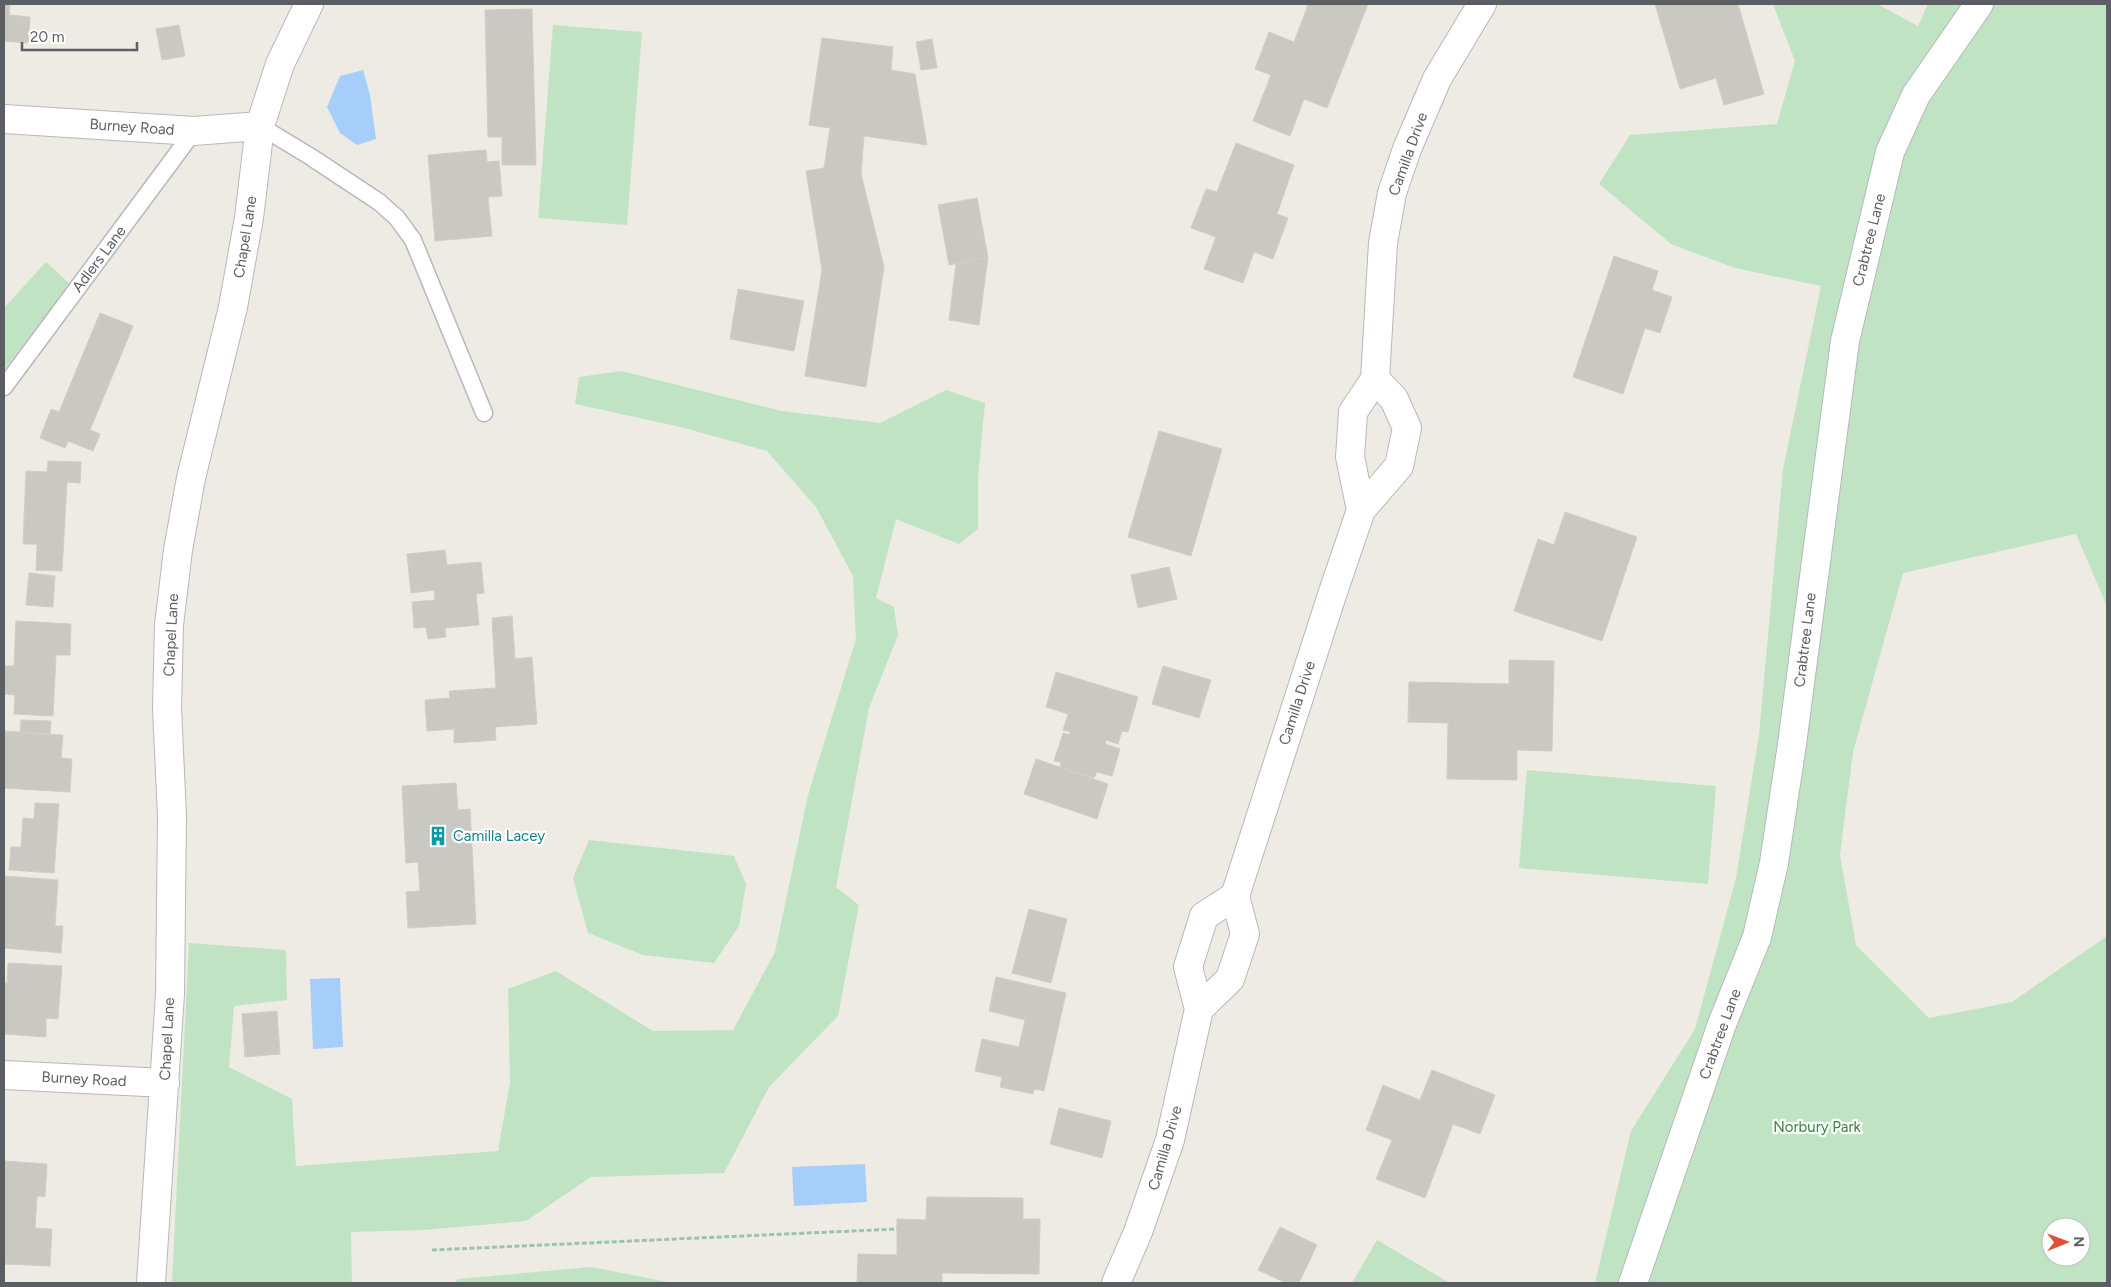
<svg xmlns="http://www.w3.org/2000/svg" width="2111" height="1287" viewBox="0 0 2111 1287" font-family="Figtree,sans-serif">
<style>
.green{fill:#c0e4c3;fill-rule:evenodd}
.water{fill:#a5cefb}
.building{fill:#cac8c2;stroke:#d1cec1}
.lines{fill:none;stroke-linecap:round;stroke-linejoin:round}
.service-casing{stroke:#b5b8bc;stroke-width:19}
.minor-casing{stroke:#b5b8bc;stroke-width:30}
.path{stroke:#9ac4aa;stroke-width:3;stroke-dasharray:5 2.5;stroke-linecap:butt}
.service{stroke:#fff;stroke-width:16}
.minor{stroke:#fff;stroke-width:28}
.labels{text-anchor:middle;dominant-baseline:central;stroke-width:4.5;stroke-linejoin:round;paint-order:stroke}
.street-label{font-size:15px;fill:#5b5e63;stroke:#fff}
.culture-label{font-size:15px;fill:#0d838f;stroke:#fff;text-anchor:start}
.park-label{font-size:15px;fill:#398443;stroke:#fff}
</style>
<rect width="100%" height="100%" fill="#edebe3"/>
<path class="green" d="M1773 4H1877L1918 26 1928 4H2107V606L2076 534 1903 573 1853 752 1840 855 1856 945 1929 1018 2012 1002 2107 936V1283H1595L1631 1131 1695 1029 1736 878 1759 735 1783 469 1821 286 1735 268 1671 244 1599 184 1630 135 1777 124 1795 61ZM2051 1227H2081V1257H2051Z
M553 25 642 32 627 225 538 218Z
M46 262 70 284 4 370V308Z
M622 371 782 411 880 423 946 390 985 403 978 477V529L959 544 896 519 876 598 894 607 898 635 869 708 836 887 859 905 838 1016 769 1087 724 1173 591 1177 526 1221 424 1230 351 1232 352 1283H172L189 943 286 950 287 1000 234 1006 229 1067 292 1099 296 1166 498 1151 510 1082 508 989 556 971 653 1031 733 1030 775 952 808 795 856 639 853 576 816 507 767 451 681 427 575 404 579 377Z
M1527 770 1716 786 1708 884 1519 868Z
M589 840 734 856 746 884 739 926 714 963 643 955 588 933 573 878Z
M1377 1240 1450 1283H1352Z
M591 1267 673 1283H455L458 1279Z"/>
<path class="water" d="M363 70 370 95 376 139 357 145 340 133 327 107 340 76Z
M340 978 343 1047 313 1049 310 979Z
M865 1164 867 1202 794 1206 792 1167Z"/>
<path class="building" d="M4 4H10L9 15 30 17 28 43 4 41Z
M1306 4H1368L1327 108 1304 99 1290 136 1253 121 1271 75 1255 69 1269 32 1294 42 1308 5Z
M1655 4H1738L1764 94 1724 105 1716 78 1680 89Z
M532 9 536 165H502V137H488L485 10Z
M179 25 185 56 162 60 156 29Z
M822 38 893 47 891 70 915 74 927 145 864 136 861 174 884 267 866 387 805 376 822 270 806 171 824 168 830 128 809 125Z
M932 39 937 68 921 70 916 42Z
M1236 143 1294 165 1277 214 1288 218 1273 259 1254 252 1243 283 1204 269 1216 237 1191 228 1206 189 1217 192Z
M486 150 487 162 499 161 502 196 488 197 492 236 435 241 428 155Z
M977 198 988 257 949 265 938 205Z
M1614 256 1658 271 1652 290 1672 297 1660 333 1645 328 1623 394 1573 377Z
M988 257 979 325 949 320 956 264Z
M738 289 804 301 794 351 730 339Z
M100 313 133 326 90 430 100 434 93 451 68 441 65 448 40 438 51 409 59 412Z
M1159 431 1222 449 1191 556 1128 537Z
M48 461 81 462 80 483 67 482 62 571 36 570 37 544H23L26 471 47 472Z
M1565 512 1637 537 1602 641 1514 611 1538 539 1554 545Z
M445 550 447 565 481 562 484 593 476 594 479 625 445 628 446 637 428 639 426 627 414 628 412 602 435 600 434 590 411 593 407 554Z
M1169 567 1177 599 1138 608 1131 575Z
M29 573 55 576 53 607 26 605Z
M512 616 515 659 532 657 537 724 495 727 496 740 454 743V729L427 731 425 700 450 698 449 691 496 688 492 618Z
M16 621 71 624 70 655H56L53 716 14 714 15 695 4 694V666H14Z
M1509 660 1554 661 1552 751 1517 750V780L1447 779 1448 723 1408 722 1409 682 1509 684Z
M1163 666 1211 680 1199 718 1152 704Z
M1056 672 1138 697 1128 732 1122 731 1118 744 1106 740 1105 744 1120 749 1112 776 1097 772 1094 778 1060 767 1061 762 1054 761 1063 733 1070 735V732L1063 730 1068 714 1046 707Z
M21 720 51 721 50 735 20 733Z
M4 731 63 735 61 758 72 759 70 792 4 788Z
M1036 759 1108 784 1097 819 1024 794Z
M456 783 458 810 470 809 476 924 408 928 406 892 420 891 418 862 406 863 402 786Z
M35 803 59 804 54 873 9 870 11 847H21L23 818 34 819Z
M4 876 58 880 55 926H63L61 953 4 948Z
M1029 909 1067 919 1051 983 1012 973Z
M8 963 62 966 58 1019 46 1018V1037L4 1034V983H7Z
M996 977 1066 993 1044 1091 1034 1089 1033 1094 1000 1087 1002 1077 975 1071 982 1039 1019 1047 1025 1020 989 1011Z
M277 1011 280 1054 245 1057 242 1014Z
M1432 1070 1495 1095 1480 1134 1453 1124 1425 1198 1376 1179 1392 1140 1366 1130 1383 1085 1420 1100Z
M1059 1108 1111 1121 1102 1158 1050 1144Z
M4 1161 47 1164 45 1197 37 1196 35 1228 52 1229 50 1266 4 1264Z
M927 1197 1023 1198V1219H1040L1039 1274 942 1273V1283H857L858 1254 897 1255V1219L926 1220Z
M1280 1227 1317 1245 1299 1283H1286L1258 1270Z"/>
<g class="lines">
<defs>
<path id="service" d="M260 126 311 157 379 202 397 218 413 240 484 413
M4 387 194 131"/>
<path id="minor" d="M4 119 194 131 260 126
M1361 510 1399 466 1407 428 1394 399 1375 379
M1199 1009 1230 979 1245 934 1235 896
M4 1075 165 1083
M151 1283 170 994 172 816 167 708 169 625 178 550 191 478 233 307 249 218 260 126 280 64 309 4
M1116 1283 1138 1232 1170 1140 1199 1009 1188 967 1204 916 1235 896 1332 595 1361 510 1350 457 1353 412 1375 379 1383 243 1392 193 1407 149 1437 79 1482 4
M1633 1283 1722 1024 1757 937 1774 863 1792 744 1845 341 1890 152 1916 95 1979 4"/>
</defs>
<use href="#service" class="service-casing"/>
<use href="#minor" class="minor-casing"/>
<path class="path" d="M432 1250 897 1229"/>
<use href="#service" class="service"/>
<use href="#minor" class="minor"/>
</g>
<defs>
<symbol id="building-bare" viewBox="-9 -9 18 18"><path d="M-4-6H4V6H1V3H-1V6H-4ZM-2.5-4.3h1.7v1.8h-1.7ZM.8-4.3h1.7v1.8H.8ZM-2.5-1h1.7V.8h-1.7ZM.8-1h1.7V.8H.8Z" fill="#0f9aa8" stroke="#fff" stroke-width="2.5" paint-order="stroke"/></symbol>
</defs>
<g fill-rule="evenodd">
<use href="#building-bare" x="424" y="822" width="28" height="28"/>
</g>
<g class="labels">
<g class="street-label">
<text transform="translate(132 127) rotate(4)">Burney Road</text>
<text transform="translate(1408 154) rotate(-70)">Camilla Drive</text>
<text transform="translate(245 237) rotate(-81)">Chapel Lane</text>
<text transform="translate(1869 240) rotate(-76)">Crabtree Lane</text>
<text transform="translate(99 259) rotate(-53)">Adlers Lane</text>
<text transform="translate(171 635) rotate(-87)">Chapel Lane</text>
<text transform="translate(1805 640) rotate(-83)">Crabtree Lane</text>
<text transform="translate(1297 703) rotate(-72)">Camilla Drive</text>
<text transform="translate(1720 1034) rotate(-70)">Crabtree Lane</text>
<text transform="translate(167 1039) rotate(-87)">Chapel Lane</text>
<text transform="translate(84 1079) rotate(3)">Burney Road</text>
<text transform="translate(1165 1148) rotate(-74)">Camilla Drive</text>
</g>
<g class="culture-label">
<text x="453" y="836">Camilla Lacey</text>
</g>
<g class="park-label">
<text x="1817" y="1127">Norbury Park</text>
</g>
</g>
<rect width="2111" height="1287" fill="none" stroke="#5b5e63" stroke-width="10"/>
<g transform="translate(2066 1242) rotate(89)"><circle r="24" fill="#ffffff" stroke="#bdbfc1"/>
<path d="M0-4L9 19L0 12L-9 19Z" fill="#e15035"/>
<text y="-8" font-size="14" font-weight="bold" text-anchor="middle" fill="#5b5e63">N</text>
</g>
<path d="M22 42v8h115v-8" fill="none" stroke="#5b5e63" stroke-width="2.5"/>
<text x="30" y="42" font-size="15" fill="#5b5e63" stroke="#ffffff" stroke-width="4" paint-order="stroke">20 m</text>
</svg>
